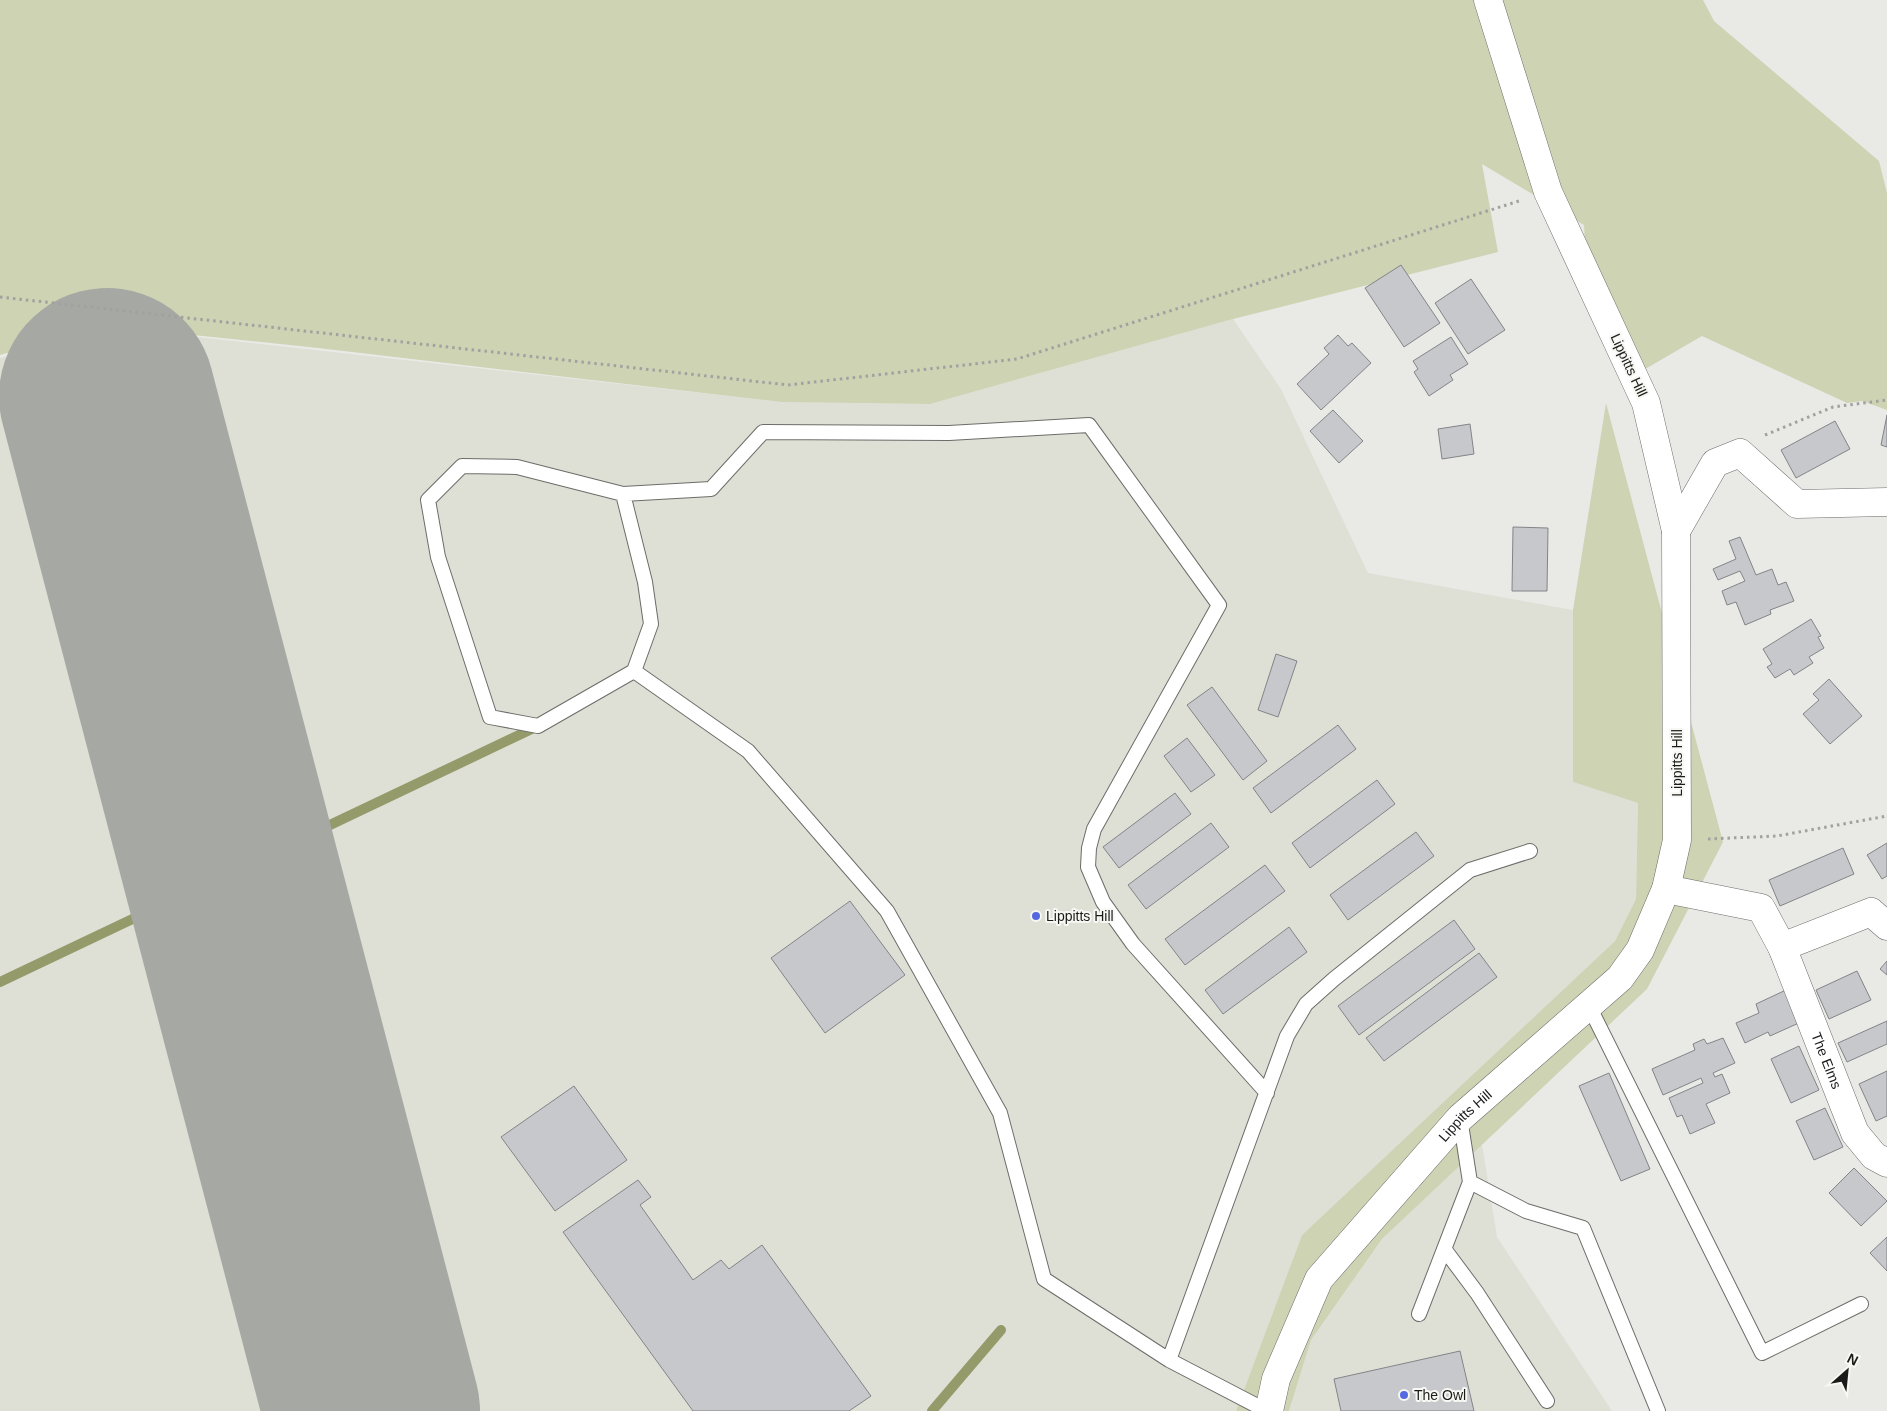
<svg xmlns="http://www.w3.org/2000/svg" width="1887" height="1411" viewBox="0 0 1887 1411" font-family="Arial,sans-serif">
<style>
.built{fill:#dee0d5}
.green{fill:#ced3b4}
.lines{fill:none;stroke-linecap:round;stroke-linejoin:round}
.stream{stroke:#949a6a;stroke-width:10}
.runway{stroke:#a6a8a4;stroke-width:216}
.building{fill:#c7c8cc;stroke:#838488}
.lane-casing{stroke:#6c6d69;stroke-width:16}
.street-casing{stroke:#6c6d69;stroke-width:29}
.path{stroke:#a1a29f;stroke-width:3;stroke-dasharray:2.5 4;stroke-linecap:butt}
.lane{stroke:#fff;stroke-width:14}
.street{stroke:#fff;stroke-width:28}
.poi-dot{fill:#5469df;stroke:#f7f7f3;stroke-width:2}
.labels{text-anchor:middle;dominant-baseline:central;stroke-width:4;stroke-linejoin:round;paint-order:stroke}
.street-label{font-size:14px;fill:#1b1b1a;stroke:#f7f7f3}
.poi-label{font-size:14px;fill:#1b1b1a;stroke:#f7f7f3;text-anchor:start}
</style>
<rect width="100%" height="100%" fill="#e9eae6"/>
<path class="built" d="M1233 319 1281 389 1368 573 1573 610V782L1638 803 1636 899 1615 941 1302 1235 1236 1411H0V358L117 328 781 402 930 404Z
M1482 1144 1497 1237 1612 1411H1289L1311 1340 1382 1239Z"/>
<path class="green" d="M0 0H1703L1714 21 1879 161 1887 193V410L1862 401 1847 403 1702 336 1628 379 1588 307 1584 225 1482 164 1498 252 1233 319 930 404 781 402 318 348 106 326 0 355Z
M1606 403 1723 842 1647 989 1382 1239 1311 1340 1289 1411H1236L1302 1235 1615 941 1636 899 1638 803 1573 782V610Z"/>
<g class="lines">
<path class="stream" d="M0 982 538 726
M932 1411 1001 1330"/>
<path class="runway" d="M107 396 372 1411"/>
</g>
<path class="building" d="M1401 265 1440 323 1404 347 1365 288Z
M1471 279 1505 330 1468 354 1435 303Z
M1338 335 1348 346 1352 343 1371 363 1321 410 1297 384 1329 354 1324 348Z
M1451 337 1468 364 1450 375 1453 380 1429 396 1414 372 1418 369 1413 361Z
M1333 410 1363 441 1339 463 1310 431Z
M1887 415V447L1881 445Z
M1835 421 1850 449 1796 478 1781 450Z
M1470 424 1474 454 1442 459 1438 429Z
M1513 527 1548 528 1547 591H1512Z
M1740 537 1756 575 1772 569 1778 585 1786 582 1794 601 1770 610 1771 614 1745 625 1736 602 1727 605 1722 591 1745 581 1740 571 1718 580 1713 569 1736 559 1729 541Z
M1811 619 1821 636 1818 637 1824 648 1809 657 1813 663 1794 675 1790 669 1775 678 1767 667 1772 664 1763 649Z
M1276 654 1297 661 1278 717 1258 710Z
M1829 679 1862 716 1830 744 1803 714 1819 700 1813 694Z
M1212 687 1267 761 1243 780 1187 705Z
M1338 725 1356 749 1271 813 1253 788Z
M1187 738 1215 775 1191 792 1164 756Z
M1377 780 1395 804 1310 868 1292 843Z
M1175 793 1191 814 1119 868 1103 847Z
M1211 823 1229 847 1146 909 1128 885Z
M1416 832 1434 856 1348 920 1330 895Z
M1887 843V876L1882 879 1867 855Z
M1843 848 1854 874 1780 906 1769 880Z
M1265 865 1285 891 1185 965 1165 939Z
M850 901 905 975 825 1033 771 958Z
M1454 920 1475 949 1359 1035 1338 1006Z
M1289 927 1307 952 1223 1014 1205 990Z
M1479 953 1497 977 1384 1061 1366 1038Z
M1887 961V975L1880 969Z
M1857 971 1871 1000 1829 1019 1816 990Z
M1786 990 1801 1022 1770 1036 1768 1032 1745 1043 1736 1023 1759 1013 1756 1004Z
M1887 1021V1044L1847 1062 1838 1043Z
M1723 1038 1735 1063 1713 1073 1715 1077 1722 1074 1730 1093 1706 1104 1715 1123 1690 1134 1682 1115 1677 1117 1669 1098 1703 1083 1701 1078 1663 1095 1652 1069 1695 1050 1693 1044 1704 1039 1707 1044Z
M1799 1046 1819 1090 1791 1103 1771 1059Z
M1887 1071V1116L1876 1121 1859 1084Z
M1609 1073 1650 1169 1621 1181 1579 1086Z
M574 1086 627 1160 555 1211 501 1137Z
M1825 1108 1843 1147 1814 1160 1796 1121Z
M1854 1168 1887 1201 1861 1226 1829 1193Z
M638 1180 651 1197 640 1205 693 1280 721 1260 729 1269 762 1245 871 1396 849 1411H693L563 1232Z
M1887 1237V1271L1870 1253Z
M1460 1351 1474 1411H1341L1334 1379Z"/>
<g class="lines">
<defs>
<path id="lane" d="M623 494 711 489 763 432 949 433 1089 425 1219 605 1094 829 1089 848 1088 867 1103 902 1133 944 1267 1093
M634 671 651 624 645 582 623 494 517 467 462 466 428 500 438 557 490 717 538 726 634 671 748 751 887 911 1000 1113 1044 1279 1169 1360 1287 1036 1306 1004 1334 979 1470 870 1530 851
M1588 1004 1762 1353 1861 1304
M1470 1182 1526 1211 1583 1228 1658 1411
M1445 1250 1477 1293 1547 1401
M1419 1314 1470 1182 1460 1118
M1169 1360 1267 1411"/>
<g id="street">
<path d="M1676 531 1715 463 1740 453 1797 504 1887 502"/>
<path d="M1666 889 1761 908 1782 947 1871 912 1887 926"/>
<path id="s1" d="M1782 947 1855 1133 1874 1156 1887 1163"/>
<path id="s2" d="M1269 1411 1276 1379 1319 1279 1460 1118 1620 978 1640 950 1666 889 1677 840 1676 531 1646 403 1548 192 1488 0"/>
</g>
</defs>
<use href="#lane" class="lane-casing"/>
<use href="#street" class="street-casing"/>
<path class="path" d="M0 297 788 385 1017 359 1519 201
M1765 435 1833 407 1887 400
M1708 839 1777 836 1887 816"/>
<use href="#lane" class="lane"/>
<use href="#street" class="street"/>
</g>
<g class="poi-dot">
<circle cx="1036" cy="916" r="5"/>
<circle cx="1404" cy="1395" r="5"/>
</g>
<g class="labels">
<g class="street-label">
<text transform="translate(1629 365) rotate(65)">Lippitts Hill</text>
<text transform="translate(1677 763) rotate(-90)">Lippitts Hill</text>
<text stroke="none"><textPath href="#s1" startOffset="122">The Elms</textPath></text>
<text stroke="none"><textPath href="#s2" startOffset="361">Lippitts Hill</textPath></text>
</g>
<g class="poi-label">
<text x="1046" y="916">Lippitts Hill</text>
<text x="1414" y="1395">The Owl</text>
</g>
</g>
<g transform="translate(1847 1371) rotate(27)" stroke="#f7f7f3" stroke-width="4" paint-order="stroke">
<path d="M0-4L9 19L0 12L-9 19Z" fill="#1b1b1a"/>
<text y="-8" font-size="14" font-weight="bold" text-anchor="middle" fill="#1b1b1a">N</text>
</g>
</svg>
